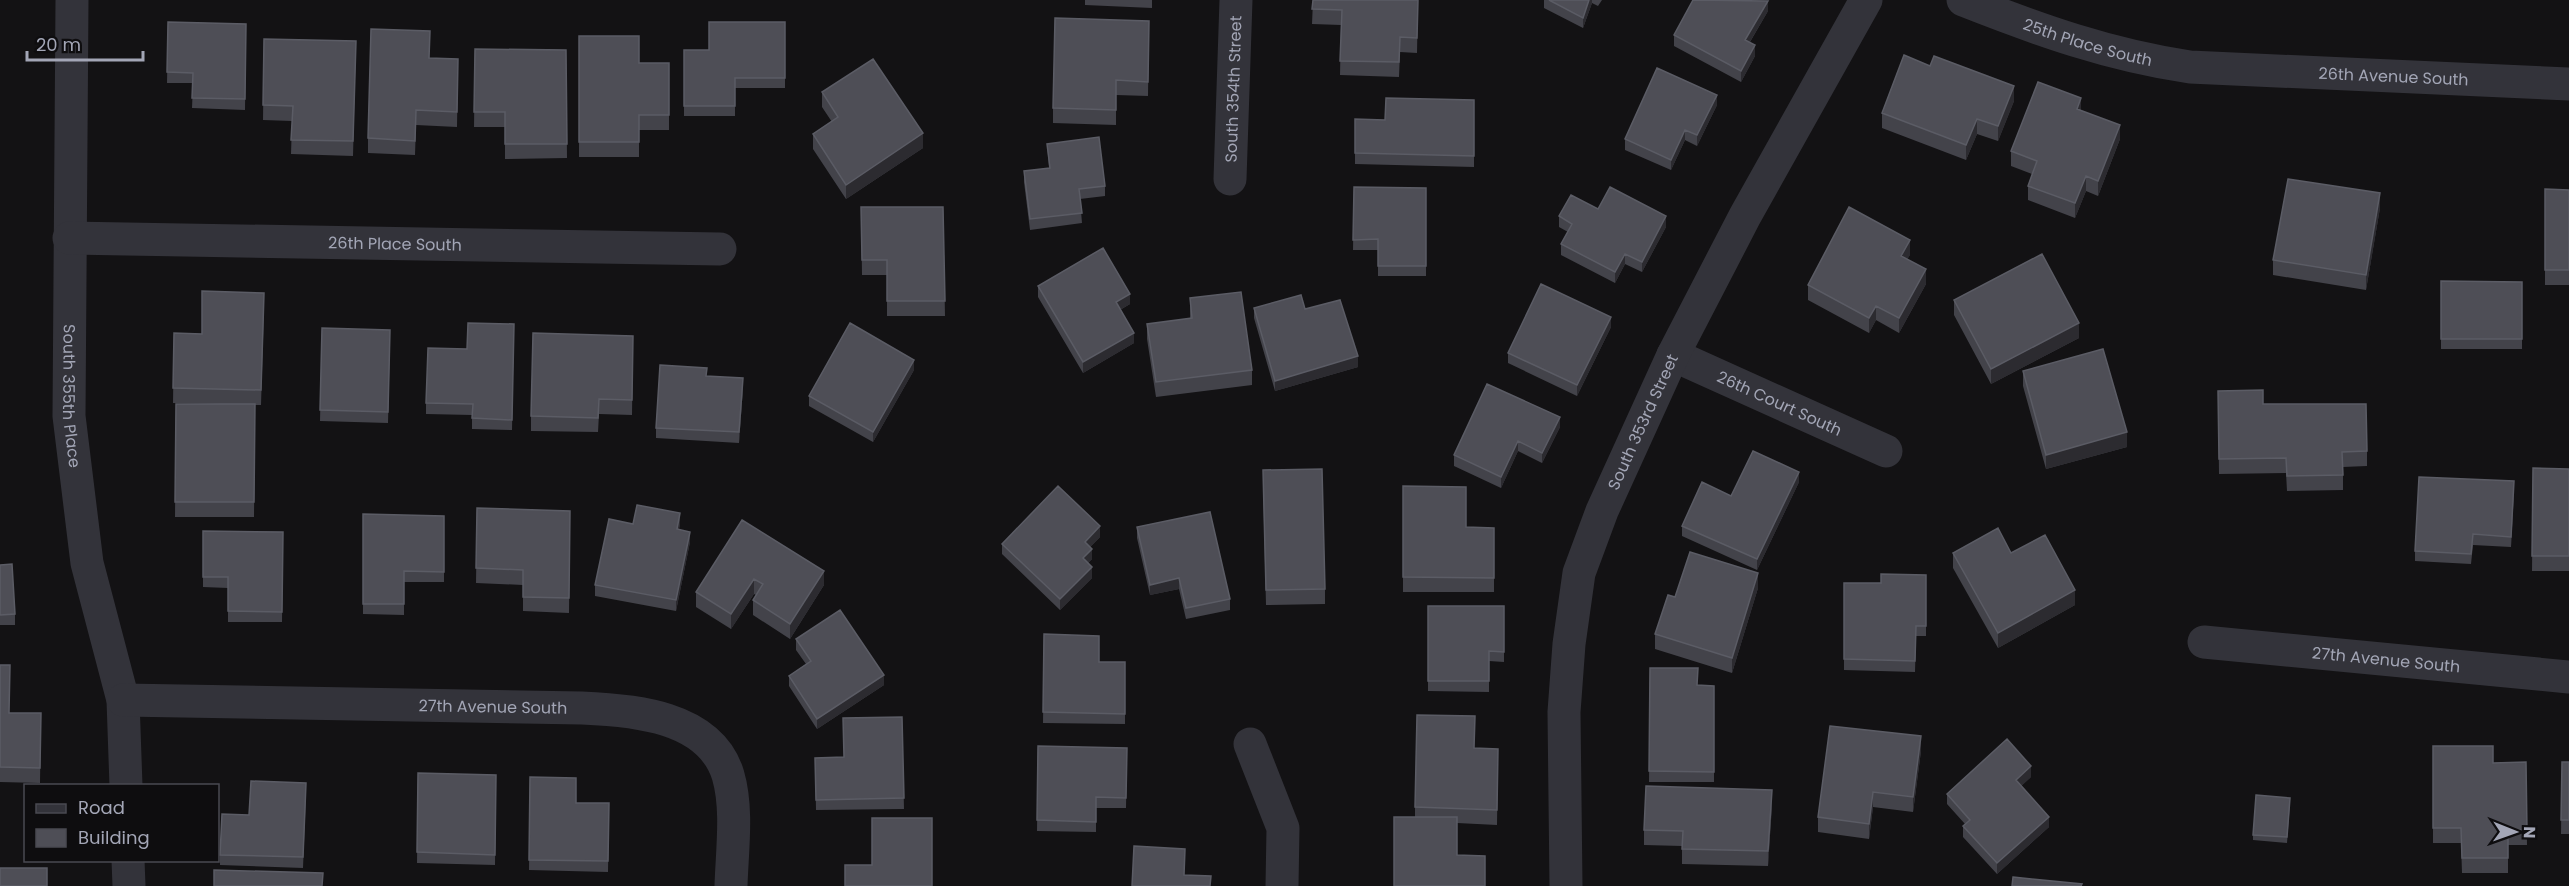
<svg xmlns="http://www.w3.org/2000/svg" width="2569" height="886" font-family="Poppins,sans-serif">
<style>
.lines{fill:none;stroke-linecap:round;stroke-linejoin:round}
.street{stroke:#33333a;stroke-width:33}
.wall{fill:#43434a}
.shaded-wall{fill:#2c2b30}
.building{fill:#4e4e56;stroke:#5b5c65;stroke-width:1.5}
.labels{text-anchor:middle;dominant-baseline:central;stroke-width:4.5;stroke-linejoin:round;paint-order:stroke}
.street-label{font-size:16px;fill:#a3a6b6;stroke:#0e0d0f}
</style>
<rect width="100%" height="100%" fill="#131214"/>
<g class="lines">
<g class="street">
<path id="s1" d="M72 0 69 416 87 563 123 700 126 786"/>
<path id="s2" d="M1963 0C2039 30 2109 55 2190 67L2569 84"/>
<path id="s3" d="M1230 179 1236 0"/>
<path id="s4" d="M69 238 720 249"/>
<path id="s5" d="M1673 355 1886 451"/>
<path id="s6" d="M2204 642 2569 677"/>
<path id="s7" d="M123 700 582 708C633 710 710 716 728 775 738 809 732 851 731 886"/>
<path d="M1250 744 1283 828 1282 886"/>
<path d="M128 860 129 886"/>
<path id="s8" d="M1566 886 1564 712 1569 644 1579 573 1602 511 1673 355 1745 216 1866 0"/>
</g>
</g>
<path class="wall" d="M1085 0H1152V8L1085 5Z
M1313 0H1418L1417 53 1400 52 1399 77 1340 75 1341 25 1312 24Z
M1544 0H1602L1598 6 1592 3 1583 28 1544 8Z
M1768 11 1750 42 1755 56 1741 82 1674 46V35Z
M1149 21 1148 96 1116 95V125L1053 123V108Z
M168 22 246 24 245 110 192 108 193 83H167Z
M785 22V88H735V116H684V50H709Z
M579 36 639 63H669V130H639V157H579Z
M264 39 356 41 353 156 291 154 292 121 263 120Z
M475 49 566 50 567 158 505 159V127H474Z
M429 58 458 59 457 127 416 125 415 155 368 153V138Z
M1930 66 2014 101 1998 141 1977 134 1966 160 1882 128V113Z
M822 92 923 148 846 199 813 149V134L832 122 822 107Z
M1474 100V167L1355 164V119L1385 120Z
M1717 105 1697 146 1685 140 1671 170 1625 150V139Z
M2081 110 2120 139 2098 196 2086 191 2075 218 2028 200V186L2032 174 2011 166V151Z
M1047 144 1105 186V196L1080 199 1082 223 1030 230 1024 182V171L1049 168Z
M1354 187 1426 188V276H1378V250H1353Z
M2545 189 2569 190V285H2545Z
M861 207H943L945 316H887V275H862Z
M2380 208 2366 290 2273 275V260Z
M1598 209 1666 227 1642 272 1625 264 1615 283 1561 255V244L1568 232 1559 227V216Z
M1910 255 1907 259 1926 284 1899 333 1876 320 1869 333 1808 300V285Z
M2441 281 2522 282V349H2441Z
M1038 286 1130 304 1120 310 1134 343 1083 373 1038 297Z
M1190 298 1252 370V385L1156 397 1147 339V324L1190 319Z
M1954 300 2079 338 1991 384 1954 315Z
M264 308 261 405H255L254 517H175L176 404H221L173 403 174 333 202 334Z
M1254 308 1358 367 1275 391 1254 318Z
M514 324 512 430 472 429V415L426 414V403L467 349Z
M1611 327 1577 396 1508 363V353Z
M322 328 390 341 388 423 320 421Z
M633 336 632 415 599 414 598 432 531 431V416Z
M914 370 873 442 809 406V396Z
M2023 371 2127 447 2046 469 2023 386Z
M743 388 739 443 656 438V428Z
M2218 391 2263 404 2367 451V466L2343 467V490L2287 491 2286 473 2219 474Z
M1560 427 1542 463 1518 451 1501 488 1454 466V455Z
M2533 468 2569 469V571H2532Z
M1799 482 1757 570 1682 536V526Z
M1263 485 1325 589V604L1266 605Z
M1403 486 1466 527 1494 528V592H1403Z
M2514 491 2511 547 2473 545 2471 564 2415 561V551Z
M477 508 570 511 569 613 523 611V585L476 583Z
M363 514 444 516V582H404V615L363 614Z
M742 520 824 585 790 639 753 615V600L756 595 754 594 731 629 696 607V592Z
M633 524H680L679 529 690 542 676 611 595 596V585Z
M1137 527 1230 599V610L1186 619 1179 589 1150 595 1137 538Z
M203 531 283 532 282 622H228V588L203 587Z
M1100 537 1090 547 1092 559 1088 563 1092 578 1060 610 1002 554V544Z
M1953 553H2011L2075 605 1998 648 1953 568Z
M0 565 15 614V625H0Z
M1926 575V636H1916L1915 672 1844 670V583H1881Z
M1758 588 1732 673 1655 649V634Z
M1428 606H1504V662L1489 661V692L1428 691Z
M1044 634 1099 662H1125V724L1043 723Z
M796 639 884 685 817 729 789 686V676L806 664 796 650Z
M0 665 9 713H41L40 783 0 782Z
M1650 668 1698 685 1714 686V782H1649Z
M902 717 904 809 816 810 815 758 844 757Z
M1038 746 1127 748 1126 808H1096V832L1037 831Z
M2433 746 2493 763 2526 762 2527 845H2508V873H2462L2461 843H2433Z
M1475 748 1498 749 1497 825 1457 823V855L1415 817V807Z
M1921 751 1913 812 1873 807 1869 839 1818 832V817Z
M2562 762H2569V834H2561Z
M418 773 496 775 495 865 417 863Z
M530 777 576 803H609L608 872 529 870Z
M2031 777 2021 786 2049 827 1997 874 1963 837V826L1965 824 1947 804V794Z
M306 794 303 868 220 865V855L249 815Z
M2290 803 2287 843 2253 840V835Z
M1772 805 1768 866 1682 864V846L1644 845V830Z"/>
<path class="shaded-wall" d="M1589 0H1592V3L1583 28V18Z
M1768 1V11L1745 50V40Z
M1755 45V56L1741 82V71Z
M2014 86V101L1998 141V126Z
M1717 95V105L1697 146V135Z
M2081 98V113L2077 109Z
M1977 119V134L1966 160V145Z
M2120 125V139L2098 196V181Z
M1685 130V140L1671 170V160Z
M923 133V148L846 199V185Z
M2086 176V191L2075 218V203Z
M2380 193V208L2366 290V275Z
M1666 216V227L1642 272V262Z
M1910 240V255L1901 270V256Z
M1625 254V264L1615 283V272Z
M1926 269V284L1899 333V318Z
M1130 294V304L1116 312V302Z
M1876 306V320L1869 333V318Z
M1611 317V327L1577 396V385Z
M2079 323V338L1991 384V369Z
M1134 333V343L1083 373V362Z
M1358 356V367L1275 391V381Z
M914 360V370L873 442V432Z
M743 378V388L739 443V432Z
M1560 417V427L1542 463V453Z
M2127 432V447L2046 469V455Z
M1518 441V451L1501 488V477Z
M1799 472V482L1757 570V559Z
M2514 481V491L2511 547V537Z
M680 513V524L677 539V529Z
M1100 526V537L1085 552V542Z
M690 532V542L676 611V600Z
M1092 549V559L1083 569V558Z
M1092 567V578L1060 610V599Z
M824 571V585L790 639V624Z
M1758 573V588L1732 673V658Z
M1179 578V589L1150 595V585Z
M754 579V594L731 629V614Z
M2075 590V605L1998 648V633Z
M884 675V685L817 729V719Z
M1921 736V751L1913 812V797Z
M2031 766V777L2016 791V780Z
M1772 790V805L1768 866V851Z
M1873 792V807L1869 839V824Z
M2049 817V827L1997 874V863Z"/>
<path class="building" d="M1313 0H1418L1417 38 1400 37 1399 62 1340 61 1342 10 1312 9Z
M1549 0H1589L1583 18Z
M1693 0 1768 1 1745 40 1755 45 1741 71 1674 35Z
M1055 18 1149 21 1148 82 1116 80V110L1053 108Z
M168 22 246 24 245 99 192 98 193 73 167 72Z
M709 22H785V78H735V106H684V50H709Z
M371 29 430 31 429 58 458 59 457 112 416 110 415 141 368 138Z
M579 36H639V63H669V115H639V142H579Z
M264 39 356 41 353 141 291 140 293 106 263 105Z
M475 49 566 50 567 144H505V112H474Z
M1904 55 1930 66 1934 56 2014 86 1998 126 1977 119 1966 145 1882 113Z
M873 59 923 133 846 185 813 134 838 117 822 92Z
M1657 68 1717 95 1697 135 1685 130 1671 160 1625 139Z
M2038 82 2081 98 2077 109 2120 125 2098 181 2086 176 2075 203 2028 186 2037 161 2011 151Z
M1386 98 1474 100V156L1355 153V119L1385 120Z
M1099 137 1105 186 1079 189 1082 213 1030 219 1024 171 1050 168 1047 144Z
M2288 179 2380 193 2366 275 2273 260Z
M1354 187 1426 188V266H1378V239L1353 240Z
M1610 187 1666 216 1642 262 1625 254 1615 272 1561 244 1572 224 1559 216 1571 195 1598 209Z
M2545 189 2569 190V270H2545Z
M861 207H943L945 301H887V260H862Z
M1849 207 1910 240 1901 256 1926 269 1899 318 1876 306 1869 318 1808 285Z
M1103 248 1130 294 1116 302 1134 333 1083 362 1038 286Z
M2042 254 2079 323 1991 369 1954 300Z
M2441 281 2522 282V339H2441Z
M1541 284 1611 317 1577 385 1508 353Z
M202 291 264 293 261 390 173 388 174 333 202 334Z
M1241 292 1252 370 1156 382 1147 324 1192 318 1190 298Z
M1301 295 1305 309 1340 300 1358 356 1275 381 1254 308Z
M468 323 514 324 512 420 472 418 473 404 426 403 428 348 467 349Z
M850 323 914 360 873 432 809 396Z
M322 328 390 330 388 412 320 410Z
M533 333 633 336 632 400 599 399 598 418 531 416Z
M2103 349 2127 432 2046 455 2023 371Z
M660 365 707 368 706 376 743 378 739 432 656 428Z
M1487 384 1560 417 1542 453 1518 441 1501 477 1454 455Z
M2263 390V404H2366L2367 451 2342 452 2343 475 2287 476 2286 458 2219 459 2218 391Z
M176 404H255L254 502H175Z
M1753 451 1799 472 1757 559 1682 526 1702 482 1731 496Z
M2533 468 2569 469V556H2532Z
M1322 469 1325 589 1266 590 1263 470Z
M2419 477 2514 481 2511 537 2473 534 2471 554 2415 551Z
M1058 486 1100 526 1085 542 1092 549 1083 558 1092 567 1060 599 1002 544Z
M1403 486 1466 487V527L1494 528V578L1403 577Z
M637 505 680 513 677 529 690 532 676 600 595 585 609 519 633 524Z
M477 508 570 511 569 598 523 597V570L476 568Z
M1210 512 1230 599 1186 608 1179 578 1150 585 1137 527Z
M363 514 444 516V572L404 571V604H363Z
M742 520 824 571 790 624 753 600 763 584 754 579 731 614 696 592Z
M1998 528 2011 553 2045 535 2075 590 1998 633 1953 553Z
M203 531 283 532 282 612 228 611V577H203Z
M1690 552 1758 573 1732 658 1655 634 1668 595 1675 597Z
M12 564 15 614 0 615V565Z
M1881 574 1926 575V626H1916L1915 661 1844 659V583H1881Z
M1428 606H1504V652L1489 651V681H1428Z
M840 610 884 675 817 719 789 676 811 661 796 639Z
M1044 634 1099 636V662H1125V714L1043 712Z
M0 665H10L9 713H41L40 768 0 767Z
M1650 668H1698L1697 685 1714 686V772L1649 771Z
M1417 715 1475 716 1474 748 1498 749 1497 810 1415 807Z
M902 717 904 798 816 800 815 758 844 757 843 718Z
M1830 726 1921 736 1913 797 1873 792 1869 824 1818 817Z
M2007 739 2031 766 2016 780 2049 817 1997 863 1963 826 1970 820 1947 794Z
M1038 746 1127 748 1126 798 1096 797V822L1037 820Z
M2433 746H2493V763L2526 762 2527 830H2508V858H2462L2461 828H2433Z
M2562 762H2569V820H2561Z
M418 773 496 775 495 855 417 852Z
M530 777 576 778V803H609L608 861 529 860Z
M251 781 306 783 303 857 220 855 222 814 249 815Z
M1646 786 1772 790 1768 851 1682 849 1683 831 1644 830Z
M2256 795 2290 798 2287 837 2253 835Z
M1394 817H1457V855L1485 856V886H1394Z
M872 818H932V886H845V865H872Z
M1134 846 1185 849 1184 875 1211 876 1210 886H1132Z
M0 868H47V886H0Z
M214 870 323 873 322 886H214Z
M2013 877 2082 884 2081 886H2012Z"/>
<g class="labels">
<g class="street-label">
<text stroke="none"><textPath href="#s2" startOffset="132">25th Place South</textPath></text>
<text stroke="none"><textPath href="#s2" startOffset="441">26th Avenue South</textPath></text>
<text stroke="none"><textPath href="#s3" startOffset="90">South 354th Street</textPath></text>
<text stroke="none"><textPath href="#s4" startOffset="326">26th Place South</textPath></text>
<text stroke="none"><textPath href="#s1" startOffset="396">South 355th Place</textPath></text>
<text stroke="none"><textPath href="#s5" startOffset="117">26th Court South</textPath></text>
<text stroke="none"><textPath href="#s8" startOffset="478">South 353rd Street</textPath></text>
<text stroke="none"><textPath href="#s6" startOffset="183">27th Avenue South</textPath></text>
<text stroke="none"><textPath href="#s7" startOffset="370">27th Avenue South</textPath></text>
</g>
</g>
<rect x="24" y="784" width="195" height="78" fill="#0e0d0f" stroke="#4a4a52" stroke-width="1.5"/>
<rect x="36" y="804" width="30" height="9" fill="#33333a" stroke="#4a4a52" stroke-width="1.5"/>
<text x="78" y="814" font-size="18" fill="#a3a6b6">Road</text>
<rect x="36" y="829" width="30" height="18" fill="#4e4e56" stroke="#4a4a52" stroke-width="1.5"/>
<text x="78" y="844" font-size="18" fill="#a3a6b6">Building</text>
<g transform="translate(2515 832) rotate(91)" stroke="#0e0d0f" stroke-width="4.5" paint-order="stroke">
<path d="M0-4.5L10 22L0 15L-10 22Z" fill="#a3a6b6"/>
<text y="-9" font-size="16" font-weight="bold" text-anchor="middle" fill="#a3a6b6">N</text>
</g>
<path d="M27 51v9h116v-9" fill="none" stroke="#a3a6b6" stroke-width="3"/>
<text x="36" y="51" font-size="18" fill="#a3a6b6" stroke="#0e0d0f" stroke-width="4.5" paint-order="stroke">20 m</text>
</svg>
